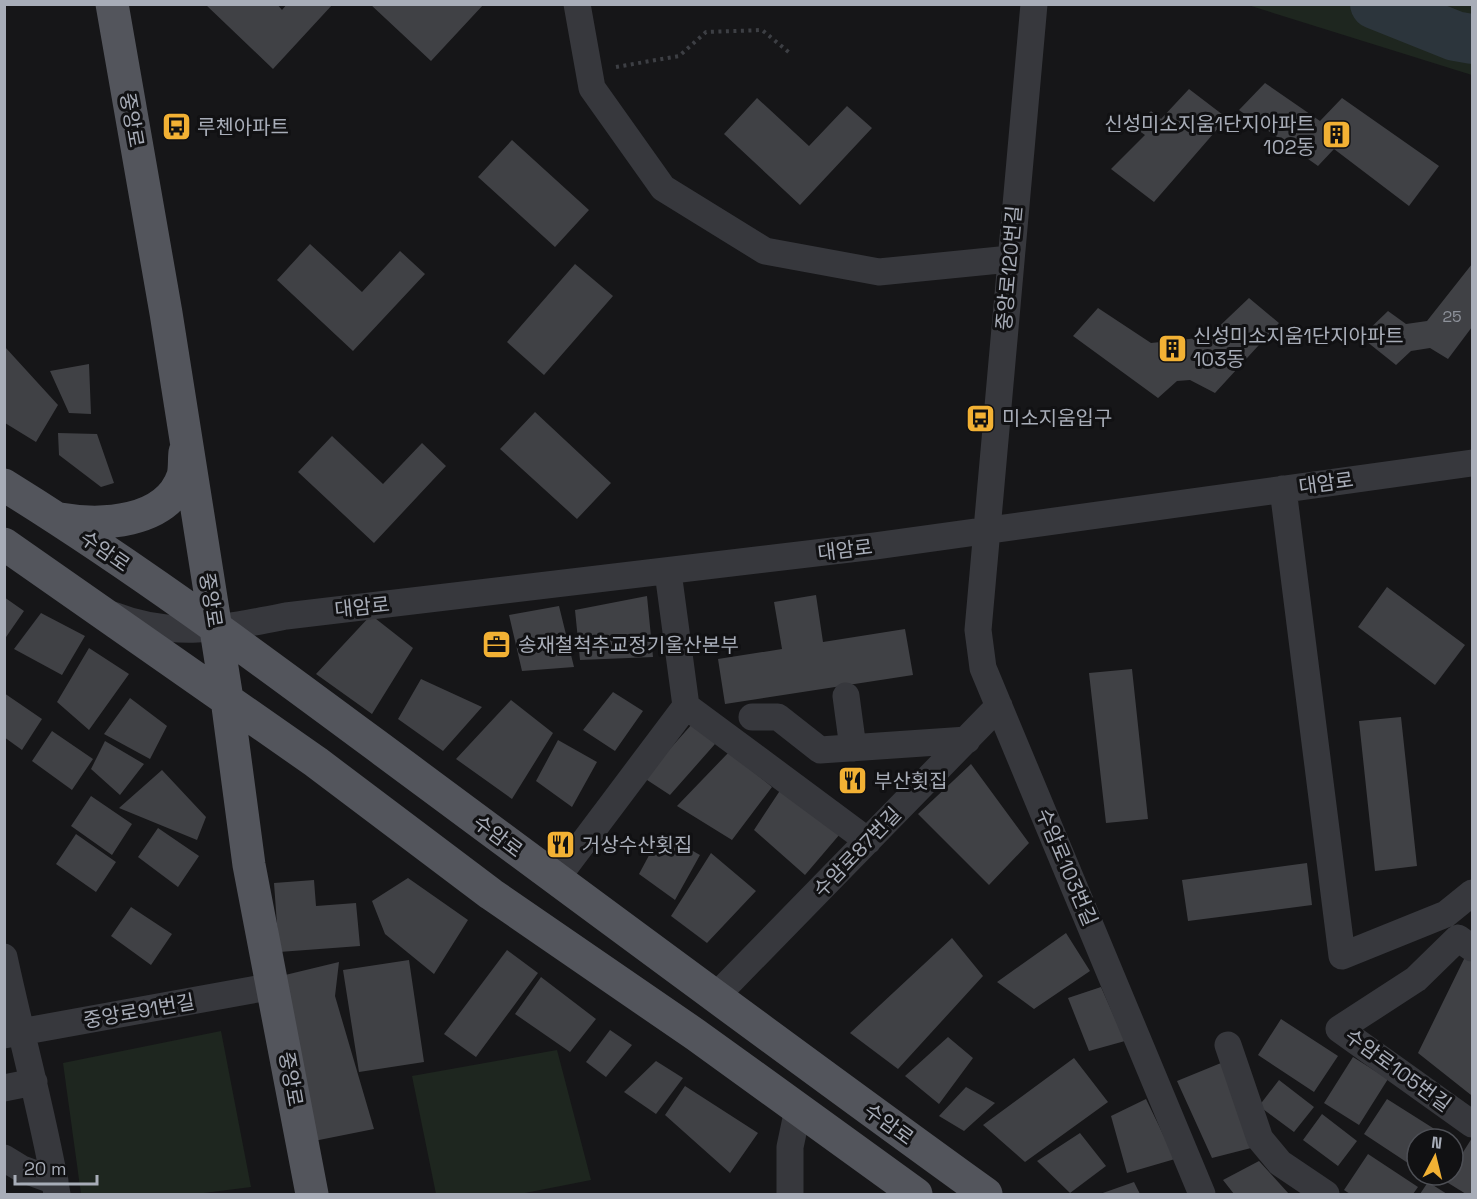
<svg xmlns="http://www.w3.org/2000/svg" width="1477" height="1199" font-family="'Space Grotesk','Noto Sans KR',sans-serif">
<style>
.green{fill:#1e261f}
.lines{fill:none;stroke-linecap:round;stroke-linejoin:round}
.river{stroke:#2c353c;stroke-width:50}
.building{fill:#404145}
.path{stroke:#3d3f44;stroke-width:4;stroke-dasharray:3 4.5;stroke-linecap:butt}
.minor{stroke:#37383d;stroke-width:27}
.major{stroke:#53555c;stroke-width:33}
.labels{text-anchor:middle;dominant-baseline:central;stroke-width:6;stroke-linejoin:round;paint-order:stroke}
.number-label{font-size:16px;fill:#8e929b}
.street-label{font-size:20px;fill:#a8adb8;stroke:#111113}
.poi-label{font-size:20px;fill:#a8adb8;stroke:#111113;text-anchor:start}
</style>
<rect width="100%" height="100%" fill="#161618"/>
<path class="green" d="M1248 5H1472V75Z
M221 1031 251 1187 196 1194H81L63 1063Z
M557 1050 591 1180 520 1194H436L412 1076Z"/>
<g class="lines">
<path class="river" d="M1375 4 1455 36 1472 39"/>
</g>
<path class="building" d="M205 4H277L282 10 287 4H333L273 69Z
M370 4H484L431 61Z
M1265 83 1320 121 1342 98 1439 166 1409 206 1334 149 1318 166 1239 110Z
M1189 89 1227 118 1154 202 1111 169 1145 135 1135 128 1151 111 1161 119Z
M757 98 809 146 847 106 872 128 800 205 724 134Z
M512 140 589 210 555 247 478 177Z
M310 244 362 292 400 251 425 274 353 351 277 280Z
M575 264 613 296 544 375 507 342Z
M1472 264V327L1448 359 1430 348 1411 351 1396 365 1361 337 1388 311 1406 324 1427 321Z
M1249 298 1279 323 1215 393 1190 380 1177 381 1158 398 1073 336 1098 308 1151 343 1208 337Z
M5 347 58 405 36 442 5 423Z
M89 364 91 414 69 413 50 371Z
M535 412 611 483 577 519 500 449Z
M58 433 97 434 114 483 101 487 59 455Z
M332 436 383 484 422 443 446 466 374 543 298 472Z
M1387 587 1465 645 1435 685 1358 627Z
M816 595 823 642 905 629 913 675 725 704 718 659 782 649 774 602Z
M647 596 653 657 580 660 575 610Z
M4 597 24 611 4 640Z
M559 606 574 667 522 671 509 615Z
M41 613 85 636 62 675 14 649Z
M371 615 413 648 372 714 316 674Z
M89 648 129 674 89 730 57 702Z
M1132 669 1148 819 1106 823 1089 673Z
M421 679 482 707 443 751 398 719Z
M613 692 643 711 615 751 583 730Z
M4 693 42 719 22 750 4 737Z
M130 698 167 726 150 759 104 734Z
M511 700 553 733 512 799 456 759Z
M1401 717 1417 866 1375 871 1359 721Z
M693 723 715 744 670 795 644 778Z
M52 731 93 759 72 790 32 761Z
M558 740 597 762 572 807 536 781Z
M105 741 144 764 120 795 91 769Z
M729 752 772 787 732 840 677 806Z
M971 764 1029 843 989 885 918 814Z
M162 770 206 817 197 840 119 808Z
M783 786 840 834 805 875 754 830Z
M91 796 132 824 112 855 71 826Z
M158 828 199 856 178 887 138 857Z
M661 833 700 855 675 900 639 874Z
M76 834 116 862 96 892 56 864Z
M711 853 756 891 707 943 671 916Z
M1307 863 1312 905 1188 921 1182 880Z
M408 878 468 920 434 974 385 934 372 901Z
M314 880 316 906 356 903 360 946 279 952 274 883Z
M131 907 172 934 151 965 111 936Z
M1066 933 1090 971 1034 1009 997 982Z
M952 938 983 976 898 1069 850 1033Z
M507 950 538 973 476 1057 444 1034Z
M1466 955 1472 960 1471 1095 1418 1053Z
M409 960 424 1062 359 1072 343 970Z
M339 962 335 996 374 1129 314 1141 281 976Z
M541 977 596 1019 570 1052 515 1014Z
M1101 987 1125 1041 1089 1051 1068 998Z
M1281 1019 1338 1056 1314 1092 1258 1055Z
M610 1030 632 1045 606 1077 586 1062Z
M948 1037 973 1058 939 1104 905 1076Z
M1353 1057 1388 1079 1359 1125 1324 1103Z
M1074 1058 1108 1102 1025 1162 983 1125Z
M656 1061 683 1078 656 1114 624 1092Z
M1221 1063 1255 1147 1212 1158 1177 1081Z
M1279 1080 1314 1107 1294 1132 1259 1106Z
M685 1086 758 1133 730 1173 665 1115Z
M966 1087 995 1103 964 1131 939 1116Z
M1146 1099 1175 1159 1127 1173 1111 1116Z
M1387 1099 1444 1135 1442 1139H1417V1169L1364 1134Z
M1322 1114 1357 1141 1338 1166 1303 1140Z
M1080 1133 1106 1166 1070 1193 1037 1161Z
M1472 1138V1194H1466L1445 1181 1449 1175H1453V1168Z
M1368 1154 1418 1187 1413 1194H1350L1344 1190Z
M1259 1161 1289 1194H1234L1223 1180Z
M1134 1182 1140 1194H1100Z
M1428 1182 1447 1194H1420Z"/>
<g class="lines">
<path class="path" d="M616 67 679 56 706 32 762 30 791 54"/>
<path class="minor" d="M577 4 592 88 663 188 765 251 879 272 1010 259
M1034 4 978 630 983 668 1202 1194
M1283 489 1342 956 1446 914 1472 893
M113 615C173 639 225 628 286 616L875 546 1472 463
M846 696 853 748
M686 706 868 841
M752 717H778L820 750 967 740
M556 879 686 706 668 572
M1472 948 1458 938 1416 979 1339 1029 1472 1124
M4 957C21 1036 43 1114 57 1194
M715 997 999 706
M4 1035 274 986
M1228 1045 1260 1139 1280 1163 1326 1194
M4 1088 34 1082
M4 1158 22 1169 55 1181
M790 1194V1147L798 1109"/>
<path class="major" d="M112 4 166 313 227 699 249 865 312 1194
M4 485C151 576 289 681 427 783 613 921 799 1059 986 1194
M60 519C100 526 167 524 183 476 185 469 184 459 185 452
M4 544 316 762 491 894 696 1035 916 1194"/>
</g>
<defs>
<symbol id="bus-square" viewBox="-11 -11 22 22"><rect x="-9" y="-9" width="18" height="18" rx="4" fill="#f2b134" stroke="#111113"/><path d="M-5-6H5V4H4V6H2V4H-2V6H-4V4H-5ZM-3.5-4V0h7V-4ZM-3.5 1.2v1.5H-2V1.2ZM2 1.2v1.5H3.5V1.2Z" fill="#111"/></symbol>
<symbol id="building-square" viewBox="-11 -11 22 22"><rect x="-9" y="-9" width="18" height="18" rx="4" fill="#f2b134" stroke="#111113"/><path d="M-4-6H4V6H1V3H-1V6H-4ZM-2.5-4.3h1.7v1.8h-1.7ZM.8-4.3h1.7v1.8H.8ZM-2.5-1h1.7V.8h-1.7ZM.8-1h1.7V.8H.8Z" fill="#111"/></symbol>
<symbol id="office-square" viewBox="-11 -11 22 22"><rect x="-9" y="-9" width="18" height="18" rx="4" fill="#f2b134" stroke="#111113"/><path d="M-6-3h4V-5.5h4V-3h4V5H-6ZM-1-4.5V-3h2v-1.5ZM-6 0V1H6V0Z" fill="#111"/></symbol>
<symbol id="restaurant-square" viewBox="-11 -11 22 22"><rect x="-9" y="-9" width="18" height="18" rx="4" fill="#f2b134" stroke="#111113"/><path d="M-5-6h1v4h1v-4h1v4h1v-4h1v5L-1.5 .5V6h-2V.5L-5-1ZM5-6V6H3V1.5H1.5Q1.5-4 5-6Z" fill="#111"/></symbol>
</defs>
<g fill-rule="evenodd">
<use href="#bus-square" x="160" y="110" width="33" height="33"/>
<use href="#building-square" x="1320" y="118" width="33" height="33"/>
<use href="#building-square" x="1156" y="332" width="33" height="33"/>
<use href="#bus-square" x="964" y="402" width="33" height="33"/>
<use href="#office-square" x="480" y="628" width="33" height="33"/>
<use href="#restaurant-square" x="836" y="764" width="33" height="33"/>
<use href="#restaurant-square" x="544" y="828" width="33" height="33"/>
</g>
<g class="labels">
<g class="number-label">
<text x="1452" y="316">25</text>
</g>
<g class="street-label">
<text transform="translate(132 120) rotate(80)">중앙로</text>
<text transform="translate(1009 268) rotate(-85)">중앙로120번길</text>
<text transform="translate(1326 483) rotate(-8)">대암로</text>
<text transform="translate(845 550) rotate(-7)">대암로</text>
<text transform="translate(105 551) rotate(35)">수암로</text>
<text transform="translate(211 600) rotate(81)">중앙로</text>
<text transform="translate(362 607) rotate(-6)">대암로</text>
<text transform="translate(498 836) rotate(37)">수암로</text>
<text transform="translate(857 852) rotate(-46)">수암로87번길</text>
<text transform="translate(1067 867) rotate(67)">수암로103번길</text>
<text transform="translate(139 1011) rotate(-10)">중앙로91번길</text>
<text transform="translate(1398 1070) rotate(36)">수암로105번길</text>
<text transform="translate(291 1079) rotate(80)">중앙로</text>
<text transform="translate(889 1124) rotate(36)">수암로</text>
</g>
<g class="poi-label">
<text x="1315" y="124" text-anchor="end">신성미소지움1단지아파트<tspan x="1315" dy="23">102동</tspan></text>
<text x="197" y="127">루첸아파트</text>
<text x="1193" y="336">신성미소지움1단지아파트<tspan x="1193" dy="23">103동</tspan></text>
<text x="1002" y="418">미소지움입구</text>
<text x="518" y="645">송재철척추교정기울산본부</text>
<text x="874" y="781">부산횟집</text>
<text x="582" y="845">거상수산횟집</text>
</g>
</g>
<rect width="1477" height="1199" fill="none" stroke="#a8adb8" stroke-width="12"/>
<g transform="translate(1435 1157) rotate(7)"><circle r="28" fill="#111113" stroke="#4d4f55" stroke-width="1.5"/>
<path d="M0-4.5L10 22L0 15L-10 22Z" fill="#f2b134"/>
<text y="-9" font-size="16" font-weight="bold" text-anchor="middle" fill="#a8adb8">N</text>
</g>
<path d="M15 1175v9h82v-9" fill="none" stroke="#a8adb8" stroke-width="3"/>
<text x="24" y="1175" font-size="18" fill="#a8adb8" stroke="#111113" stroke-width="4.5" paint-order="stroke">20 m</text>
</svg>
